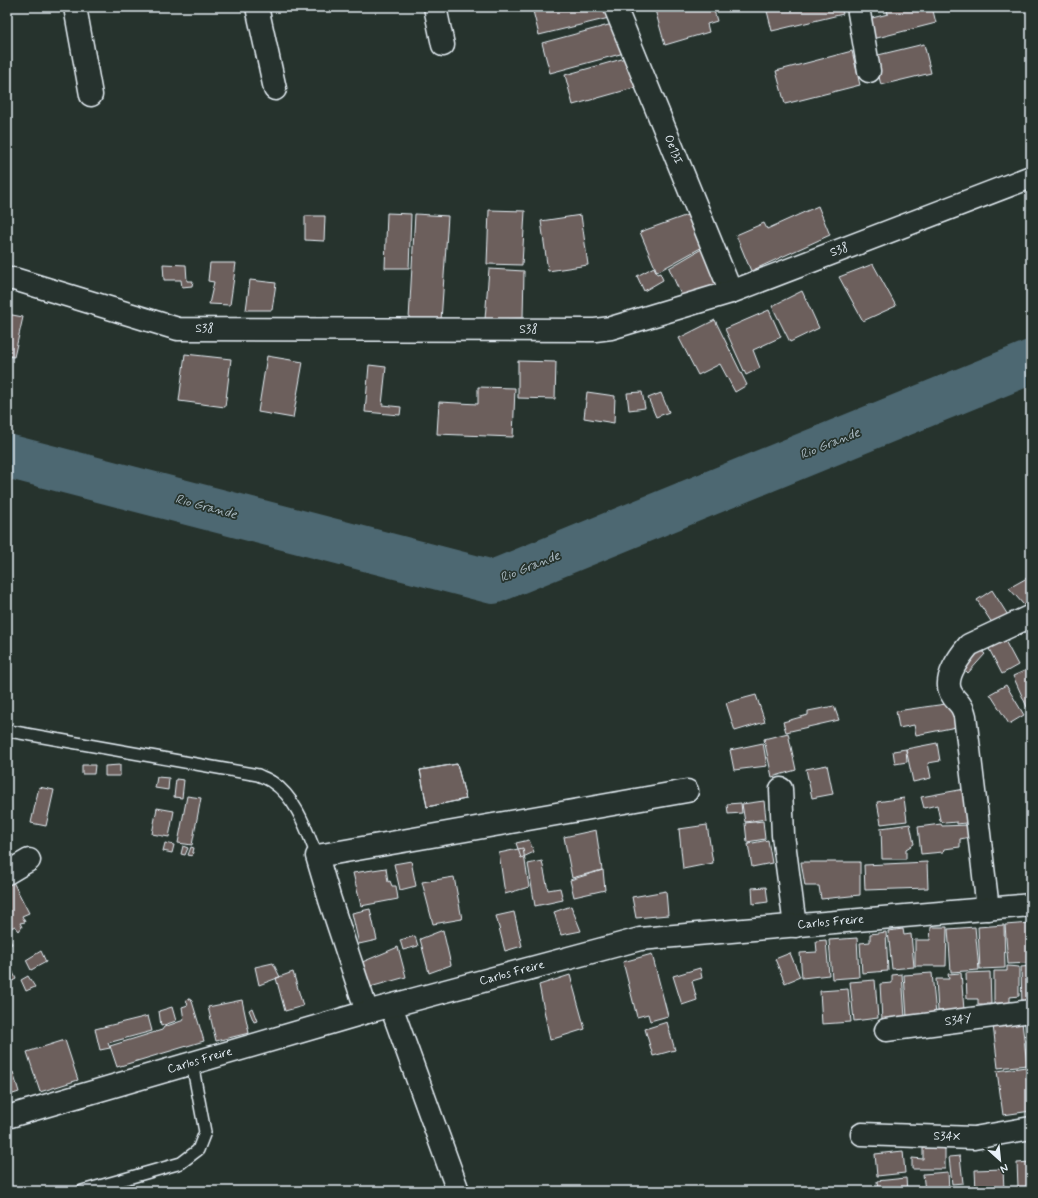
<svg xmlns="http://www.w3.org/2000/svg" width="1038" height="1198" font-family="Mynerve,sans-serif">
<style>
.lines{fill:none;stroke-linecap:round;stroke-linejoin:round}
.river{stroke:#4d6872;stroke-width:44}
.building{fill:#6c5f5b;stroke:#e8f1f8}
.lane-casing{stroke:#e8f1f8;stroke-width:14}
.street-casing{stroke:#e8f1f8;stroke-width:25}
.secondary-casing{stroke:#e8f1f8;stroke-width:25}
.lane{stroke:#26332d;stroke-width:11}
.street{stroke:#26332d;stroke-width:22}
.secondary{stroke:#26332d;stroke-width:22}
.labels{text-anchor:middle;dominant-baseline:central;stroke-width:3.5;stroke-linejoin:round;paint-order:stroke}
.street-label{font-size:12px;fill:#e8f1f8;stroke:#26332d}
.water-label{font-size:13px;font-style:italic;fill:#aabac2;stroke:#26332d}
</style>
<rect width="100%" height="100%" fill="#26332d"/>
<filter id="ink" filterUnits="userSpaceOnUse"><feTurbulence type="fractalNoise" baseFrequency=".025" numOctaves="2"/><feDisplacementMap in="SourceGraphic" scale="8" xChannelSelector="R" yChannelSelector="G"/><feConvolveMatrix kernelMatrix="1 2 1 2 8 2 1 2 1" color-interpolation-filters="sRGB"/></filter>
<g filter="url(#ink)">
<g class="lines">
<path class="river" d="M7 456 493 582 1031 362"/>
</g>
<path class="building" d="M532 7H606L609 18 539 35Z
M666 7H713L717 21 707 24 709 32 665 45 655 10Z
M766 7H841L843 14 772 31Z
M886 7H932L936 23 873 39 868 19 888 14Z
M977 7H1004L978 11Z
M616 23 624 53 550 73 542 43Z
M924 44 931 73 881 85 874 56Z
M852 51 860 85 785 104 776 71Z
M629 57 637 87 573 105 565 75Z
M818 206 830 235 751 271 736 235 764 223 767 229Z
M489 210 525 211 522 265 487 264Z
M387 213 411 214 409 268H385Z
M693 213 706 245 657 272 640 232Z
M415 214 448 216 441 321 409 319Z
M581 215 588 265 548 271 541 221Z
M305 216H325L324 241 305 240Z
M705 247 718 285 682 297 669 268Z
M210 263H236L230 305 209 304 214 282 208 281Z
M163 264 186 265 187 281H193L192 286 182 287 181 280H164Z
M873 264 896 306 863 321 839 277Z
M654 267 657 274 660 273 663 280 644 291 637 276Z
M489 269 524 271 523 318 485 319Z
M250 280 276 283 272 310H246Z
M802 291 819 328 790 342 772 306Z
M769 310 781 337 753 350 760 368 746 375 725 329Z
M7 314 23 317 14 357 7 356Z
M715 320 747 385 735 392 720 364 698 375 679 338Z
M185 354 231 359 225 407 179 401Z
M267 356 303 362 293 418 258 412Z
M518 361 556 362 555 399 518 398Z
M369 365 386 367 382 405 401 407 400 415 365 412Z
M478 387 515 388 513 437 437 434 439 402 478 404Z
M587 392 615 396 614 423 584 418Z
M642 392 645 408 629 410 627 393Z
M661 393 669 412 656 417 648 398Z
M1027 578 1031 583 1030 612 1009 588Z
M992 590 1011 620 996 629 977 600Z
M1003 637 1018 665 1002 674 987 645Z
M978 648 985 654 968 673 961 666Z
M1031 668V706L1027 707 1013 676Z
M1006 685 1024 715 1009 724 990 694Z
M756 695 765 722 735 731 726 703Z
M953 703 956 727 916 735 914 725 899 728 896 711Z
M834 706 839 720 786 732 783 722 808 715V711Z
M788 733 796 770 772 777 764 739Z
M763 743 767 766 734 770 730 750Z
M937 743 940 761 928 763 931 778 913 782 906 749Z
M906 749 907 762 895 764 893 751Z
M457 764 466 799 427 807 420 770Z
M457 764 466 799 427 807 420 770Z
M82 765H95L94 774H82Z
M120 765V776H105V766Z
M827 765 833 794 812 798 806 769Z
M157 777 169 778 168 790 155 788Z
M176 779 184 780 182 798 174 797Z
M39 787 54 790 46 826 31 823Z
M970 788 974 822 957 824V822L945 823 940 820 937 805 924 808 921 797Z
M187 796 201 798 192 845 178 843Z
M904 798 907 821 881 824 877 802Z
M764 801 766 819 745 822 742 804Z
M741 803 742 813 728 814 727 804Z
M157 808 174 811 169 837 152 834Z
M763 821 765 839 747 842 745 823Z
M910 824 914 844 906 849V859H882L881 828Z
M941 824 942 826 969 825 970 837 960 839V847L944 849 943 852 921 854 918 827Z
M707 825 713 863 683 869 679 829Z
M596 830 602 870 572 878 564 837Z
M529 840 534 852 521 858 516 843Z
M768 840 772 863 752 867 748 844Z
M165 843 174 845 172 853 163 851Z
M183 846 188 848 185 855 181 854Z
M191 847 194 848 192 856 188 855Z
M523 848 529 887 505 894 499 853Z
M411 861 416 886 400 890 394 864Z
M542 861 548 890 560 888 563 900 535 906 528 864Z
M801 862H860V895L821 899 819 886H805Z
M927 862 928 888 865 890 864 865Z
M386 868 388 882 390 881 392 886H396L398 899 361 906 353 873Z
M603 870 605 890 574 897 570 880Z
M454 877 462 919 433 924 422 882Z
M12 880 29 913 22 916 25 922 20 923 22 927 19 931 15 926 7 930V884Z
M766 887 768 902 753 904 752 888Z
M666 891 668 915 636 918 632 897Z
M571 906 581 931 561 935 554 912Z
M370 909 377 940 359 944 352 913Z
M514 912 522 946 505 951 496 916Z
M1031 923V963L1008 964 1005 925Z
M1004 925 1005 968 980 969 978 927Z
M931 927H947L946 966H915V940H930Z
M975 927 979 970 951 972 948 929Z
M903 929 904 935 911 934 914 967 892 969 888 931Z
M443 930 451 965 429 973 420 939Z
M886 932 888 971 862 973 860 943 870 942V934Z
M7 935 12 944 7 946Z
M415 936 418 946 403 950 400 940Z
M857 938 859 977 832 979 829 940Z
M826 940 829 975 802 978 800 953 817 952 816 941Z
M398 947 406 977 370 987 360 963Z
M41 951 46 962 31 970 26 960Z
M790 953 800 977 785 983 775 959Z
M652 954 668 1016 650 1021 648 1014 637 1017 623 962Z
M7 959 16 979 7 984Z
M273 963 280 977 259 985 255 967Z
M1007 966 1019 967V996L1010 997V1003H994V971H1007Z
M1031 966V1005L1022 1006 1021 967Z
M700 968 702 978 692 981 697 1000 682 1005 673 976Z
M293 972 303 1006 285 1011 276 978Z
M990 972 991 1004H978V999H967L966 973Z
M932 973 936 1015 907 1017 904 975Z
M961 973 964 1010 938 1011 936 979H949L948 974Z
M902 974 905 1018 882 1020 880 984 892 983V975Z
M570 975 585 1029 550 1040 539 985Z
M28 976 35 987 26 991 21 980Z
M875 980 878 1018 854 1021 850 982Z
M848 989 851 1022 822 1024 820 991Z
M191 998 204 1041 117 1067 110 1046 162 1030 164 1027 184 1020 182 1007 188 1005 186 1000Z
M242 1000 249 1033 216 1041 208 1007Z
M172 1007 176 1021 161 1026 159 1011Z
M252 1008 257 1021 254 1022 249 1010Z
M148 1016 152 1031 108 1043 110 1048 100 1050 95 1029Z
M1031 1021V1064H1028L1025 1022Z
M667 1022 675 1050 653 1056 645 1029Z
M1022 1022 1027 1065 998 1068 993 1025Z
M65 1040 78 1080 40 1092 27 1052Z
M1026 1067 1031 1111 1003 1115 997 1071Z
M13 1072 19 1092 7 1096V1074Z
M945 1147V1169H912V1158L923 1159V1148Z
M903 1151 905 1173 877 1176 875 1154Z
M960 1156 963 1183 952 1184 949 1157Z
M1031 1162V1187H1018L1017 1163Z
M1003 1169 1004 1190 976 1191 975 1170Z
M948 1172 949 1191H925L923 1174Z
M906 1178 907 1191H878L877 1181Z"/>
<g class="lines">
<defs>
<path id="lane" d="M9 731 258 775C262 777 268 779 272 782 296 797 307 831 317 856
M82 1191 181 1163 198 1150 205 1132 192 1063"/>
<g id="street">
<path d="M75 7 91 95"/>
<path d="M257 7 275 89"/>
<path d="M435 7 443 45"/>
<path id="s1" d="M615 7 731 292"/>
<path d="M858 7 869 71"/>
<path id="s2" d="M7 279H14L178 329 595 330 611 328 731 292 1031 177"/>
<path d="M781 789 783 835 795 926"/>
<path d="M7 873 29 860"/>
<path d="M988 909 965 716C962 702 956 703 951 693 943 678 960 656 969 645L1031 616"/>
<path d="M391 1006 458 1191"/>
<path d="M367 1012 330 900 317 856 687 791"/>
<path id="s3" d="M886 1030 1031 1011"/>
<path id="s4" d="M862 1134 974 1138 1031 1128"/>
</g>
<g id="secondary">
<path id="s5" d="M7 1117 367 1012 640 939 1031 905"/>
</g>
</defs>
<use href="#lane" class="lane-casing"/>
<use href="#street" class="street-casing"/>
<use href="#secondary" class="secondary-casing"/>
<use href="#lane" class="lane"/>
<use href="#street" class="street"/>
<use href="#secondary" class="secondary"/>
</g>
</g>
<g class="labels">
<g class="street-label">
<text stroke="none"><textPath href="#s1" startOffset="154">Oe13I</textPath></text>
<text stroke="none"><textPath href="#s2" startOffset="853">S38</textPath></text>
<text stroke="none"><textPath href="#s2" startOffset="205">S38</textPath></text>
<text stroke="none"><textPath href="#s2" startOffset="529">S38</textPath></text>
<text stroke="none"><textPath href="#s5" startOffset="849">Carlos Freire</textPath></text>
<text stroke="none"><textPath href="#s5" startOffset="525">Carlos Freire</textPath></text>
<text stroke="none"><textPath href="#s3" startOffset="73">S34Y</textPath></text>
<text stroke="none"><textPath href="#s5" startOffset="201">Carlos Freire</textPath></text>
<text stroke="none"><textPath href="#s4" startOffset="85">S34X</textPath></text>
</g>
<g class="water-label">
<text transform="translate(830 444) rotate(-22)">Rio Grande</text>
<text transform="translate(206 507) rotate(15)">Rio Grande</text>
<text transform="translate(530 567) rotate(-22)">Rio Grande</text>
</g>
</g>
<rect width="1038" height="1198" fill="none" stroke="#26332d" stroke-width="24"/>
<rect x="12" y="12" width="1014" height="1174" fill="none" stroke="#e8f1f8" stroke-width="1.5" filter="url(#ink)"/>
<g transform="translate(1000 1160) rotate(153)" stroke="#26332d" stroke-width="3" paint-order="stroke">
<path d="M0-3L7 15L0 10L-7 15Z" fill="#e8f1f8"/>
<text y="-6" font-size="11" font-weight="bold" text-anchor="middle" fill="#e8f1f8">N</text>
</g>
</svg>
